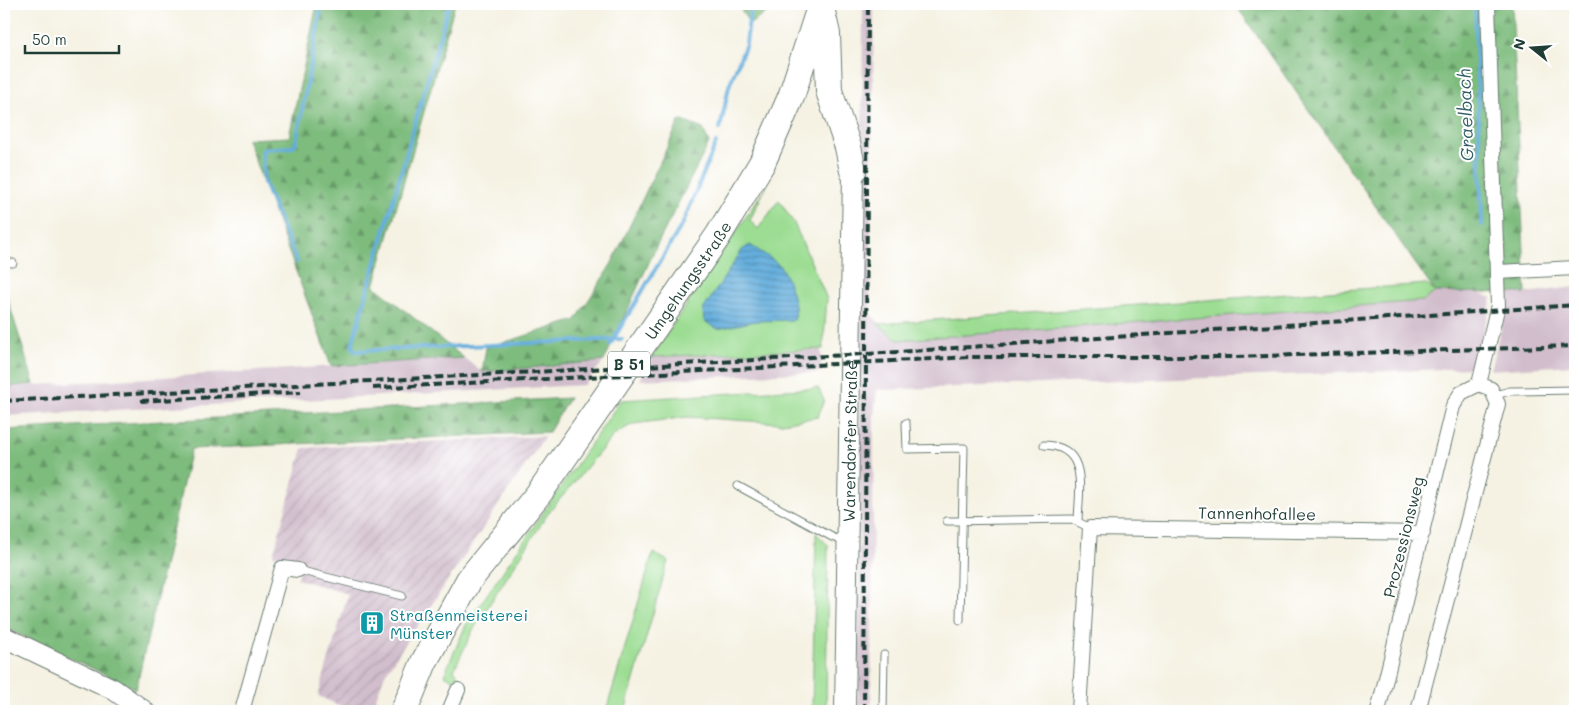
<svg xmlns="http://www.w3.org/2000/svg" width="1579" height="715" font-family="Mali,sans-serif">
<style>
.industrial{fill:url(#industrial-furrows)}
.railway{fill:#d1bdcc}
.grass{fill:#9cdd93;stroke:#5e8d64}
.forest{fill:url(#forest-firs);stroke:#4e7c58}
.water{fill:url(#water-rules);stroke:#427688}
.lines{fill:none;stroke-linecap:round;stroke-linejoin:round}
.stream{stroke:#65aedd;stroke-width:4}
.lane-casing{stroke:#6a7c71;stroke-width:9}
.street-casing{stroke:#6a7c71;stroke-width:16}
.secondary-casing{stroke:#6a7c71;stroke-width:22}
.highway-casing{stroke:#6a7c71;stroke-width:28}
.lane{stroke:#fff;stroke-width:7}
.street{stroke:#fff;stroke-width:14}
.secondary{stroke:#fff;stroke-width:20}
.highway{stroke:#fff;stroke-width:26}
.rail{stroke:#1f3d34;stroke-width:4;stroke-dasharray:8 4;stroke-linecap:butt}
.labels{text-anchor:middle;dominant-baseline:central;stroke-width:4;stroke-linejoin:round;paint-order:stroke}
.shield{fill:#fff;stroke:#627771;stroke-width:1}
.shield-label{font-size:15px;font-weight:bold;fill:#1f3d34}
.street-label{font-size:16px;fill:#1f3d34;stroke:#fff}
.culture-label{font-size:16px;fill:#0d838f;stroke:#fff;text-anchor:start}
.water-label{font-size:18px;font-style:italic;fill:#345f67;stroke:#fff}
</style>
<defs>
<pattern id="industrial-furrows" width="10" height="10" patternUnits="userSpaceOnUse" patternTransform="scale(1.25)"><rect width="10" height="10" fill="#d1bdcc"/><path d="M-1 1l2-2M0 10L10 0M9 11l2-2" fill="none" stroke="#b3a3b0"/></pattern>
<pattern id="forest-firs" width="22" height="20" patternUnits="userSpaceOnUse" patternTransform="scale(1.25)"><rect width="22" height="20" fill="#7dbc7d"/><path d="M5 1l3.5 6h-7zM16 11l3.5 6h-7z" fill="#669a67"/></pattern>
<pattern id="water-rules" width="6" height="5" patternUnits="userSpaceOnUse" patternTransform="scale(1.25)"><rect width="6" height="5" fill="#65aedd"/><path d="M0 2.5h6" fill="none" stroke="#538fb4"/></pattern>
</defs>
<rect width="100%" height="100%" fill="#fff"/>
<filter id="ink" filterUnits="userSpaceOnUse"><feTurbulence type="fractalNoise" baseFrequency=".02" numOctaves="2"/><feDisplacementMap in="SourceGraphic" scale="10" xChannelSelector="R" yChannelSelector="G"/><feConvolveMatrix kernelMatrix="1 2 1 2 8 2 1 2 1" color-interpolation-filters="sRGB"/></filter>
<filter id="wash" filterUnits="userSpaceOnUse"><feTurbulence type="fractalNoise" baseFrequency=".0096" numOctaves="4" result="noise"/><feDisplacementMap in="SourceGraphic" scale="20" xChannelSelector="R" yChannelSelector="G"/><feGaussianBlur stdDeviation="1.12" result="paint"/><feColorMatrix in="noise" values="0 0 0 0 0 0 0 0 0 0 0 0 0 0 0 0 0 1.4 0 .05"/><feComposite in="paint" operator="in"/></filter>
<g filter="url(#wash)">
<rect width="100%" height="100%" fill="#f5f2e3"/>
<path class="industrial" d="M545 436 385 674 371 711H352L318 696 348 594 297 579 302 562 273 555 303 448Z"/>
<path class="railway" d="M863 4H874L870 314 897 339 1423 301 1435 292 1476 291 1492 298 1474 368 877 390 874 416 871 711H858Z
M1575 287V365L1490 370 1510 293H1526Z
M821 350V372L640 380 652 357Z
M464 358 482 372 604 361 584 385 4 416V387Z"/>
<path class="grass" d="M767 185 750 220 758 229 779 200 794 223 827 299 823 349 652 357C689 299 730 243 767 185Z
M1426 284 1435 292 1423 301 898 340 878 324Z
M818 388 824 400 818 417 782 423 688 417 633 424 615 434 549 512 473 630 454 670 467 686 444 675 466 625 621 400Z
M816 533 828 545 826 711H812Z
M653 553 668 561 625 711H606Z"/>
<path class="forest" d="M317 4H455L374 286 464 358 331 366 247 139 289 137Z
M737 4H779L750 24Z
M1235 4H1512L1526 293 1435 292Z
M680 120 703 129 709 143 657 245 604 361 482 372 486 348 576 320 612 263Z
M4 287 34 384 4 387Z
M569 398 549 432 191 449 136 689 4 627V430Z"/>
<path class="water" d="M750 245C759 251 770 257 779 265 787 274 800 310 794 320L756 321 718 329 704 321 703 310 742 250Z"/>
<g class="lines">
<path class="stream" d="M449 4 352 345 355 351 622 339
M1475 4 1482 225
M720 129 729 86 746 44 751 4
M297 262 264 183 262 152 264 149 293 147 296 142 322 4
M610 345 683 223 716 143"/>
</g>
</g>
<g filter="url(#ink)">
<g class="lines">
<defs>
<path id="lane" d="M4 262 13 263
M1495 395 1510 391 1575 390
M906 423 907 449 964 448 960 620
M1044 445C1089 446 1079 489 1078 521
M738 486 832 537 846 542
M947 521 1072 519 1090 528
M298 570 402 596
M883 711 884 655"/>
<path id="street" d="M1498 272 1575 268
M1479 384 1498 305 1488 4
M242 711 282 568 298 570
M449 711 458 690
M1079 711 1090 528 1423 533
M1378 711 1453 406 1461 393 1479 384 1491 389 1498 404 1418 711"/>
<g id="secondary">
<path d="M4 637 113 689 144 711"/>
<path id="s1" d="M845 711 853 171"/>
</g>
<g id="highway">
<path d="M822 12 827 34 829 91 848 147 853 171"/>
<path id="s2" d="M404 711 424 662 469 580 540 492 718 236 762 163 791 97 821 4"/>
</g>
</defs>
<use href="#lane" class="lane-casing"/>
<use href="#street" class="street-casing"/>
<use href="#secondary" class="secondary-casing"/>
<use href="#highway" class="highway-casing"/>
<use href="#lane" class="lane"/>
<use href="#street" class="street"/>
<use href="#secondary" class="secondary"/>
<use href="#highway" class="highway"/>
<path class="rail" d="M373 388 970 357H1234L1575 346
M4 401 883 353 1575 305
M141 401 301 392
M864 711 868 4"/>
</g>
</g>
<defs>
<symbol id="building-square" viewBox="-11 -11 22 22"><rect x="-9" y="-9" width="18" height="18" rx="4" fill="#0f9aa8" stroke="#fff"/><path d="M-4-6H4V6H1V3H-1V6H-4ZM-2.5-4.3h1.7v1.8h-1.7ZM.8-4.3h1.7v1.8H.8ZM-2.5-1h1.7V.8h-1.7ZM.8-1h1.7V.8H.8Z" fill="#fff"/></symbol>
</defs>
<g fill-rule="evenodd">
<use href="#building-square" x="358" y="609" width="28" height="28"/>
</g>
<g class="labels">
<rect class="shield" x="608" y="351.5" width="42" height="25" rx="4"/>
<g class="shield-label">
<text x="629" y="364">B 51</text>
</g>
<g class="street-label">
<text stroke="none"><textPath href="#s2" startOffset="518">Umgehungsstraße</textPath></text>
<text stroke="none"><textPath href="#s1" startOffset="270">Warendorfer Straße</textPath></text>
<text transform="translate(1257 513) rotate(1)">Tannenhofallee</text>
<text transform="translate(1403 537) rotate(-76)">Prozessionsweg</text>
</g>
<g class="culture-label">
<text x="390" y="614">Straßenmeisterei<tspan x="390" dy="18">Münster</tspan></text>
</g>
<g class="water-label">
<text transform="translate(1465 115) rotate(-92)">Graelbach</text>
</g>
</g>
<rect width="1579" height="715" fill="none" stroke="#fff" stroke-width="20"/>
<g transform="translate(1532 48) rotate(287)" stroke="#ffffff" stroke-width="4" paint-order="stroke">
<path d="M0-4L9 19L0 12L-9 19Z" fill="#1f3d34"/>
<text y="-8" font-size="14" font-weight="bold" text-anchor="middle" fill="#1f3d34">N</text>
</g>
<path d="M25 45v8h94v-8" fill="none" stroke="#1f3d34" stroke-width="2.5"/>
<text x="32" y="45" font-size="15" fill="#1f3d34" stroke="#ffffff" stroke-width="4" paint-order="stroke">50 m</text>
</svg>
